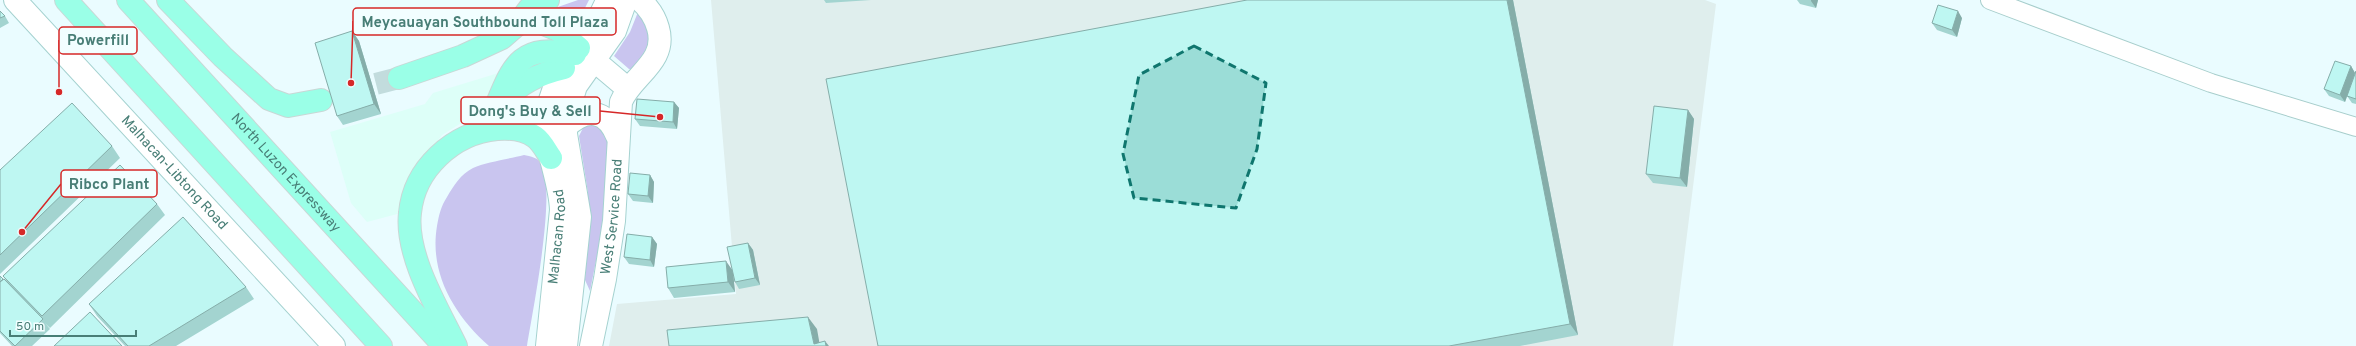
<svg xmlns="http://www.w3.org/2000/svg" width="2356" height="346" font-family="Overpass,sans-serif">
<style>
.commercial{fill:#ddfff8}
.industrial{fill:#dfeeed}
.green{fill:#c9c5ef}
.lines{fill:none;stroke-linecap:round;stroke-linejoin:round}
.highway-tunnel{stroke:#c2dcdd;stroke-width:22;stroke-dasharray:22 11;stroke-linecap:butt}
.street-casing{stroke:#a7cecc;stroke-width:20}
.secondary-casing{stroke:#a5d2d0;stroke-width:24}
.highway-casing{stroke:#c8d8d6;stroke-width:24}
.street{stroke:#fff;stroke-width:18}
.secondary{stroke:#fff;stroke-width:22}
.highway{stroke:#9affe7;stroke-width:22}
.wall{fill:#a3d4d0}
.shaded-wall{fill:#85ada9}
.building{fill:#bef7f2;stroke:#85ada9}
.marked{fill:#0f766e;fill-opacity:0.2;stroke:#0f766e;stroke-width:3;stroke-dasharray:8 5;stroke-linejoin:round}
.labels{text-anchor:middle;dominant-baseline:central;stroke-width:3;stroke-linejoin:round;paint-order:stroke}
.street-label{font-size:14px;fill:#487e76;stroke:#f2feff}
.leader{fill:none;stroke:#d62828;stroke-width:1.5}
.callout-dot{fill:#d62828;stroke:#f2feff;stroke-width:1.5}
.callout{fill:#f2feff;stroke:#d62828;stroke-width:1.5}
.callout-label{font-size:15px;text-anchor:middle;font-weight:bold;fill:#487e76}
</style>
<rect width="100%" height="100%" fill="#eafcff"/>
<path class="commercial" d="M505 71 499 86 474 115 442 135 428 154 401 213 367 222 351 203 330 132 425 104 433 93Z"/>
<path class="industrial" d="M711 0H1705L1716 4 1673 346H609L617 304 736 294Z"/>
<path class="green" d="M578 0H589L580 18 573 20 555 8Z
M640 7 653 33 638 70 629 69 614 56 630 32Z
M600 124 609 138 603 226 590 291 585 280 588 193 579 136 584 126Z
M524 155C530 156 539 158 542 164 556 195 533 309 527 346H489C454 315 429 273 437 226 439 215 441 206 447 197 454 185 460 175 473 168 486 162 509 159 524 155Z"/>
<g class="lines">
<path class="highway-tunnel" d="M344 92 399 78"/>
<defs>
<path id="street" d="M1990 0 2211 83 2356 127"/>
<g id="secondary">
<path id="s1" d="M15 0 334 346"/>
<path d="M583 51 628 89"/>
<path d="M566 127C586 108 606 109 617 136"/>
<path id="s2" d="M547 346 561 210C560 180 545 152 546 122 548 73 591 43 607 0"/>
<path d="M566 346 580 217 566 134V118L576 86 615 31 626 0"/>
<path id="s3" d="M591 346 605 279 614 221 621 102C631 76 668 62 658 28 655 17 649 8 640 0"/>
</g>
<g id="highway">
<path d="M66 0 381 346"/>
<path id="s4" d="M128 0 444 346"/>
<path d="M168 0 223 57 269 99 288 106 321 100"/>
<path d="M517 25 525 21 541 23 558 30 579 48"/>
<path d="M399 78 463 56 502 38 517 25 529 9 548 0"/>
<path d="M501 103C520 83 538 74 564 68"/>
<path d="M494 111C513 65 519 43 575 54"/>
<path d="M456 346C438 309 405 255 410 213 414 169 453 133 497 129 510 128 524 129 535 137 542 142 546 151 551 158"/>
</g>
</defs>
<use href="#street" class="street-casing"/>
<use href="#secondary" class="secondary-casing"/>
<use href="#highway" class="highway-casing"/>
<use href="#street" class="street"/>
<use href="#secondary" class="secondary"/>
<use href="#highway" class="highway"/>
</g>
<path class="wall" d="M824 0H871L826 3Z
M1247 0H1513L1578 335 1520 346H878Z
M1797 0H1818L1816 8 1800 4Z
M0 11 5 16 9 23 0 28Z
M1962 18 1957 37 1937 30 1932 23Z
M352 31 359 41 381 114 343 125 337 116Z
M2351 66 2355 73 2356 71V104L2352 103 2347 96 2352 83 2345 102 2329 96 2324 89Z
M674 102 679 108 677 129 640 126 635 119Z
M1688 110 1694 119 1687 187 1653 183 1646 174Z
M112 146 120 158 0 274V170Z
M650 175 654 182 653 203 633 201 628 194Z
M157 204 165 215 50 328 45 323 50 329 32 346H12L0 333V276L10 286 3 276Z
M652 237 657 244 654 267 629 264 624 257Z
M748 243 753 250 760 285 739 289 735 282 733 275 735 292 674 298 668 288 732 269Z
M246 287 254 299 176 346H125L97 316 89 304Z"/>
<path class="shaded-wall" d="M1507 0H1513L1578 335 1570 324Z
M1811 0H1818L1816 8 1811 1Z
M1958 11 1962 18 1957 37 1952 30Z
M352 31 359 41 381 114 374 104Z
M2351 66 2355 73 2345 102 2340 95Z
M674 102 679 108 677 129 673 122Z
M1688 110 1694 119 1687 187 1680 178Z
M650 175 654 182 653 203 648 196Z
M652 237 657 244 654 267 650 260Z
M748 243 753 250 760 285 755 278Z
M726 261 733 271 735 292 728 282Z
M808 317 817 329 820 346 814 344Z
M825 341 829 346H826Z"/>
<path class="building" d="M1247 0H1507L1570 324 1449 346H878L826 79Z
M1938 5 1958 11 1952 30 1932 23Z
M0 11 5 16 0 18Z
M352 31 374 104 337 116 315 43Z
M2335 61 2351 66 2340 95 2324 89Z
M2356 71V99L2347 96Z
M637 99 674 102 673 122 635 119Z
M72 103 112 146 0 255V170Z
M1654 106 1688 110 1680 178 1646 174Z
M120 165 157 204 42 316 3 276Z
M630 173 650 175 648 196 628 194Z
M183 217 246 287 149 346H128L89 304Z
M627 234 652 237 650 260 624 257Z
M748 243 755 278 735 282 727 247Z
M726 261 728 282 668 288 666 267Z
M0 276 3 279 0 282Z
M4 279 43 319 15 346 0 331V282Z
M90 312 122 346H54Z
M808 317 814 344 825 341 826 346H669L667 330Z"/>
<path class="marked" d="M1194 46 1266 83 1257 149 1236 208 1134 198 1123 154 1139 75Z"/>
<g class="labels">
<g class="street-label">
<text stroke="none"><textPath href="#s1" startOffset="235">Malhacan-Libtong Road</textPath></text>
<text stroke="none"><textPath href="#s4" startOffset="234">North Luzon Expressway</textPath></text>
<text stroke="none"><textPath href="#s3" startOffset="131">West Service Road</textPath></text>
<text stroke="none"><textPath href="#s2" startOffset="110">Malhacan Road</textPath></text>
</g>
</g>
<path class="leader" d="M351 83L353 21M59 92L59 40M660 117L600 111M22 232L61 184"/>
<g class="callout-dot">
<circle cx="351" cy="83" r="4"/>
<circle cx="59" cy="92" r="4"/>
<circle cx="660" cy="117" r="4"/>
<circle cx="22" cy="232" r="4"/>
</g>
<g class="callout">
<rect x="353" y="8" width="263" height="27" rx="4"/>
<rect x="59" y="27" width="78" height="27" rx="4"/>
<rect x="461" y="97" width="139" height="27" rx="4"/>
<rect x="61" y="170" width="96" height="27" rx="4"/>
</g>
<g class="callout-label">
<text x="485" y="27">Meycauayan Southbound Toll Plaza</text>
<text x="98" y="45">Powerfill</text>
<text x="530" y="116">Dong's Buy &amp; Sell</text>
<text x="109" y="189">Ribco Plant</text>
</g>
<path d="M10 330v6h126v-6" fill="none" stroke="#487e76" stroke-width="2"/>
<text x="16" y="330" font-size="12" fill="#487e76" stroke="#f2feff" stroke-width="3" paint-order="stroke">50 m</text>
</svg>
